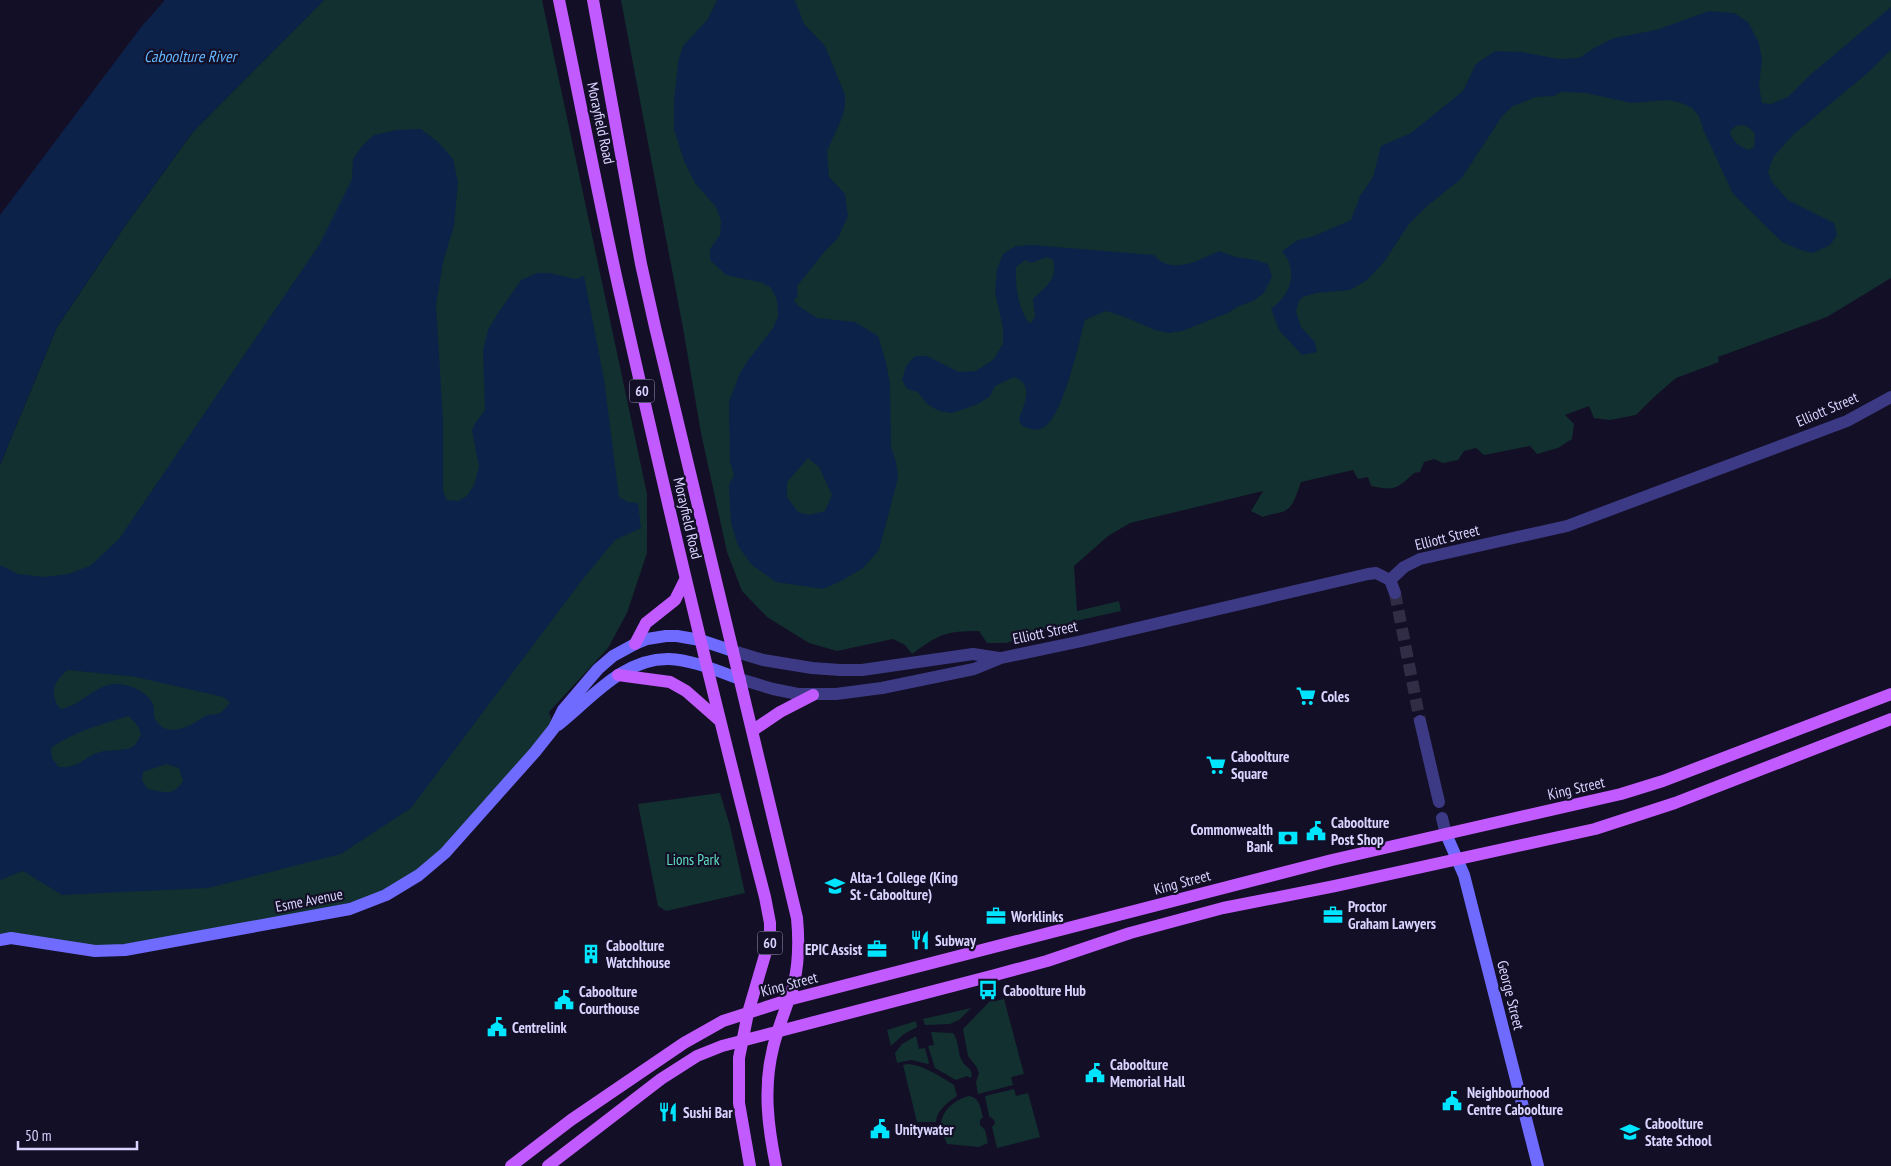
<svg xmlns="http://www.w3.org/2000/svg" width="1891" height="1166" font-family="'PT Sans Narrow',sans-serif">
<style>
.green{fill:#12302f}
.water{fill:#0c2248;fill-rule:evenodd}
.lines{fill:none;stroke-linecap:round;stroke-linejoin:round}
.street-tunnel{stroke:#312d47;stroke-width:12;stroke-dasharray:12 6;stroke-linecap:butt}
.street{stroke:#3d3a85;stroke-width:12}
.secondary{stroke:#6f6bff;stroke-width:12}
.primary{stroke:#c25bff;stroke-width:12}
.labels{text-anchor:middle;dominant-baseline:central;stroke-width:4.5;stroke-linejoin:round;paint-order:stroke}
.shield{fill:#130f26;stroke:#9e99be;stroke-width:1}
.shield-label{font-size:14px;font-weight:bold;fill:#d9d4ff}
.street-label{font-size:15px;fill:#d9d4ff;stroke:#130f26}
.poi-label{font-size:15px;font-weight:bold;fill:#d9d4ff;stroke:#130f26;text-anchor:start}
.park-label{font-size:15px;fill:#5fe0c0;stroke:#130f26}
.water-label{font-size:16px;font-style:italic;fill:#62b6ff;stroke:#130f26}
</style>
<rect width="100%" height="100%" fill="#130f26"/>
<path class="green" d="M324 0H542L647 494V553L627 613 608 648 549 712 554 728 445 853 386 895 125 950 0 940V465L57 327 125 226 192 133Z
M621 0H1891V278L1827 317 1718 357 1719 362 1676 378 1654 397 1636 415 1610 420 1594 418 1589 406 1565 415 1574 424 1572 439 1558 448 1537 454 1530 446 1484 455 1476 448 1464 451 1458 460 1443 463 1434 459 1424 462 1420 472 1414 473C1397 489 1395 491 1371 486L1368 477 1358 479 1353 470 1301 482C1297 492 1294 509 1282 512 1275 514 1270 514 1263 517L1251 511 1263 491 1130 523 1108 536 1074 566 1077 611 1119 601 1121 611 1071 622 1063 626 1006 643H987L979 631C946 631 939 634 912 654L905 645 893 639 837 651 809 643 767 617 742 591 727 552 701 433 683 328Z
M720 793 730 826 745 893 666 911 658 906 638 804Z
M993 998 995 1001 1004 999 1024 1074 1011 1077 1013 1085 978 1094 976 1082 979 1073 976 1066 968 1056 963 1029Z
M971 1008 959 1020 950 1024 925 1025 923 1019Z
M916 1021 917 1027 904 1034 891 1046 887 1030Z
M931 1032 953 1033C960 1043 957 1052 962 1061 966 1068 974 1069 971 1078L967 1076 956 1080 935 1068 928 1046 934 1045Z
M916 1036 919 1049 925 1048 929 1063 928 1064 911 1060 897 1063 895 1053 902 1044Z
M908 1064C926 1066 939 1076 954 1085L957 1096C948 1102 936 1111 936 1122H917L903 1065Z
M1014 1089 1016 1096 1028 1093 1040 1137 997 1148 992 1127 995 1123 994 1120 989 1116 985 1096Z
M969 1096C980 1098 980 1107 983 1117L980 1120V1125L985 1130 988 1143 979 1147 947 1144C945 1138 940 1129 941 1124 942 1110 956 1099 969 1096Z"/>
<path class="water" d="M165 0H324L192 133 125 226 57 327 0 465V215L142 26Z
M717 0H795L804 24 825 46 845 95V107L842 118 827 151 829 177 845 194 848 216 838 238 826 250 797 286 798 297 794 299 797 305 817 318 855 322 878 336 886 362 890 384 891 447 896 462 898 478 879 550 863 568 841 581 823 589 776 582 752 565 738 546 731 523 729 485 734 475 730 462 729 402 740 373 749 359 773 328 778 316 777 300 771 288 763 283 726 275 710 260V249L720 235 721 221 716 207 695 183 684 161 674 129V102L678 62 683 46 708 19ZM808 458 819 467 832 495 825 511 809 515 798 512 787 497V482Z
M1891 7V50L1870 71 1794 134 1774 156 1768 172 1772 182 1788 200 1834 223 1837 235 1830 245 1813 253 1801 250 1782 242 1733 194 1703 129 1699 116 1692 108 1681 103 1669 100 1631 103 1586 93 1561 92 1554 96 1536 97 1513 106 1503 115 1461 179 1427 206 1409 224 1384 262 1367 280 1350 290 1316 293 1303 297 1299 301 1296 311 1301 327 1315 342 1317 352 1302 355 1279 330 1271 309C1291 295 1299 271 1282 251L1298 240 1314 236 1351 220 1360 196 1373 177 1381 146 1411 133 1463 91 1476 64 1495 51 1522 52 1559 59 1579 58 1594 48 1614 38 1656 30 1709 11 1734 13 1748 22 1759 43 1762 60 1759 86 1762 103 1771 104 1788 97 1810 75ZM1744 125 1751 129 1755 134 1754 147 1749 150C1739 146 1732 142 1730 131L1736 126Z
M421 129 438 142 453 159 458 182 454 226 443 262 436 305 443 421V491L447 500 458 501 467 496 474 485 479 467 472 430 476 422 485 410 483 350 488 330 498 313 521 280 537 273H549L576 279 584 276 604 379 619 497 628 502 638 503 641 528 615 540 583 579 411 808 341 854 208 888 62 895 23 871 0 880V565L18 574 44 577 68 574 90 566 119 539 319 245 352 179 353 159 362 146 374 135 396 130ZM68 670 136 677 223 697 230 702C218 721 214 710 202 718 188 727 167 739 155 719 153 715 155 708 153 704 147 691 129 684 115 684 95 685 79 707 60 709 49 693 53 682 68 670ZM129 716 138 726 141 735C139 738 137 743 135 745 127 752 110 749 100 752 83 757 81 768 59 767L52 758 51 748C75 731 102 724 129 716ZM166 764 179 768 183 781C173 797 164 792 148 789L142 781 143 772Z
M1032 245 1154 255C1171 276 1199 260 1219 251L1236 257 1256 260 1268 264 1272 277 1264 293 1253 301 1237 307 1228 313 1182 331 1168 333 1155 330 1125 317 1106 311 1085 320C1079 342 1063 418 1043 428 1035 432 1028 428 1021 425L1019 419C1024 404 1035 385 1014 377L995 386 990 396 978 404 952 413 939 411 927 404 918 392 907 389 902 380 906 366 915 356H927L959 372 976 371 993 360 1003 344V328L995 292 997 269 1003 254 1016 246ZM1047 257 1053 260C1058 279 1046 287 1033 299L1035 316 1032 322 1029 323C1018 307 1015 286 1016 267L1025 260 1031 263Z"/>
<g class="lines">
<path class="street-tunnel" d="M1395 593 1420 721"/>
<path class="street" d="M1390 580 1404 567 1420 559 1567 526 1847 421 1891 397
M733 651 763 660 812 668 840 670H862L973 654 999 658
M740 679 773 689 798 694H836L882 688 974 669 1001 658 1082 641 1368 574 1376 573 1390 580 1395 593
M1420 721 1439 802
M1442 818 1446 834"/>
<path class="secondary" d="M558 725C591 699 623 658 669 659 693 660 717 671 740 679
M1446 834 1464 875 1538 1166
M0 940 11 938 95 951 125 950 350 909 386 895 419 875 445 853 535 752 554 728 563 710 598 669 613 656 635 644 647 639 666 636H677L700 640 733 651"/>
<path class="primary" d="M559 0C579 95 597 191 618 285 664 490 712 694 765 897L770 923V938L748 1013 739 1058V1103L750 1166
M593 0 641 264 655 327 797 918C799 939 799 961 794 983 788 1005 778 1026 773 1048 763 1088 768 1127 776 1166
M635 644 646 623 675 600 685 580
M618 675 670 682 686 691 719 720
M752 731 780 712 813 695
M511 1166 571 1120 684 1043 723 1021 788 1000 1332 860 1621 794 1663 781 1891 694
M548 1166 661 1079 697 1056 722 1046 995 975 1047 961 1130 933 1223 908 1335 886 1595 829 1675 803 1891 719"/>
</g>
<defs>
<symbol id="supermarket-bare" viewBox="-9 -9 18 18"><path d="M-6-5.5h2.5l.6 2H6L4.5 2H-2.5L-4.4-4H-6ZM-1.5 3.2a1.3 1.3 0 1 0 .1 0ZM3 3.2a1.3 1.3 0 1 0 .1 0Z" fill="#00e5ff" stroke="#130f26" stroke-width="2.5" paint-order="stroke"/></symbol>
<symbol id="civic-bare" viewBox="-9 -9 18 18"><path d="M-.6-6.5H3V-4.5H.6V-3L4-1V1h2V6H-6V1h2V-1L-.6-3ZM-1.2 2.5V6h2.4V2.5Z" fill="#00e5ff" stroke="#130f26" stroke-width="2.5" paint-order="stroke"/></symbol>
<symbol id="bank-bare" viewBox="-9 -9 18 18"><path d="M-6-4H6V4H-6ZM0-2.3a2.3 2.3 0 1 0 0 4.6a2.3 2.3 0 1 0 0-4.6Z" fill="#00e5ff" stroke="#130f26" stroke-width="2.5" paint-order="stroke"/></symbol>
<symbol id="school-bare" viewBox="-9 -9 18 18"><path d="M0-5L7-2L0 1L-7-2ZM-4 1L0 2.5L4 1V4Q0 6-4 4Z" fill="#00e5ff" stroke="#130f26" stroke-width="2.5" paint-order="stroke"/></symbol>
<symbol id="office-bare" viewBox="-9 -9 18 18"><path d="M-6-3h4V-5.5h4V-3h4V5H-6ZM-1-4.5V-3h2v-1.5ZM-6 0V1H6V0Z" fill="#00e5ff" stroke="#130f26" stroke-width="2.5" paint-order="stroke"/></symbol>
<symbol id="restaurant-bare" viewBox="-9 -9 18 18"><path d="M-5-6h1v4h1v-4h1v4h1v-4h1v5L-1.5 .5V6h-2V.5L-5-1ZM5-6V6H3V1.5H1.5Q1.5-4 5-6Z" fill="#00e5ff" stroke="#130f26" stroke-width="2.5" paint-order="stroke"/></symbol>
<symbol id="building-bare" viewBox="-9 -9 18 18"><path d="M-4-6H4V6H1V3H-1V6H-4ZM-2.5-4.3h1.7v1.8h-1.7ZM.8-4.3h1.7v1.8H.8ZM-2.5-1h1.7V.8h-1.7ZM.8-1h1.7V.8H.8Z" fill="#00e5ff" stroke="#130f26" stroke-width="2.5" paint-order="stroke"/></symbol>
<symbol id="bus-bare" viewBox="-9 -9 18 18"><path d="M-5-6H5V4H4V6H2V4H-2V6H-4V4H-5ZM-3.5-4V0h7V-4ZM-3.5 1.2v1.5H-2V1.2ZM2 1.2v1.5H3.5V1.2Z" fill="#00e5ff" stroke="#130f26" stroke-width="2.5" paint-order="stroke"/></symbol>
</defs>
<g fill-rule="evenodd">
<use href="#supermarket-bare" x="1292" y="682" width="28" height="28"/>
<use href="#supermarket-bare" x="1202" y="751" width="28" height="28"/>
<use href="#civic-bare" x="1302" y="817" width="28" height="28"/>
<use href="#bank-bare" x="1274" y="824" width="28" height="28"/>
<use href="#school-bare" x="821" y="872" width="28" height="28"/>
<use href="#office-bare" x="1319" y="901" width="28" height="28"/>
<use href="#office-bare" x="982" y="902" width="28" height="28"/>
<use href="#restaurant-bare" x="906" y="926" width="28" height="28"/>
<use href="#office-bare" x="863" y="935" width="28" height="28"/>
<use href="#building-bare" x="577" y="940" width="28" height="28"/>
<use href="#bus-bare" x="974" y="976" width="28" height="28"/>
<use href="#civic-bare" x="550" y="986" width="28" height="28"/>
<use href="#civic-bare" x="483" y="1013" width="28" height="28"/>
<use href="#civic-bare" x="1081" y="1059" width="28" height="28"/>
<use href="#civic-bare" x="1438" y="1087" width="28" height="28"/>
<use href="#restaurant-bare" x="654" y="1098" width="28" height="28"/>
<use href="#civic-bare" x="866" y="1115" width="28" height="28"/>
<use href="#school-bare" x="1616" y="1118" width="28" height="28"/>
</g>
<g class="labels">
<g class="shield">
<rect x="629.5" y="379.5" width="25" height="23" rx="4"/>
<rect x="757.5" y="931.5" width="25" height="23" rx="4"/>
</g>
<g class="shield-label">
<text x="642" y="391">60</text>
<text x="770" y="943">60</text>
</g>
<g class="street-label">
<text transform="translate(601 123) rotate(78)">Morayfield Road</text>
<text transform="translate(1827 409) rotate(-23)">Elliott Street</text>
<text transform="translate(688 518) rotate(77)">Morayfield Road</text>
<text transform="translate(1447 537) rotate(-14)">Elliott Street</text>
<text transform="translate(1045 632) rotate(-12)">Elliott Street</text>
<text transform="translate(1576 788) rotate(-13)">King Street</text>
<text transform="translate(1182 882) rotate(-15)">King Street</text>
<text transform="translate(309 900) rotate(-11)">Esme Avenue</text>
<text transform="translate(789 984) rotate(-15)">King Street</text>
<text transform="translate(1511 995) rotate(76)">George Street</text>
</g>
<g class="poi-label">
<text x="1321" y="696">Coles</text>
<text x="1231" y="756">Caboolture<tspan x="1231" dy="17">Square</tspan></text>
<text x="1331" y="822">Caboolture<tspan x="1331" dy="17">Post Shop</tspan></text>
<text x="1273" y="829" text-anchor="end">Commonwealth<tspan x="1273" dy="17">Bank</tspan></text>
<text x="850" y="877">Alta-1 College (King<tspan x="850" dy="17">St - Caboolture)</tspan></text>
<text x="1348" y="906">Proctor<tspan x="1348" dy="17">Graham Lawyers</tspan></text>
<text x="1011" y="916">Worklinks</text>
<text x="935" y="940">Subway</text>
<text x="606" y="945">Caboolture<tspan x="606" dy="17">Watchhouse</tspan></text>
<text x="862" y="949" text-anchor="end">EPIC Assist</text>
<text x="1003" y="990">Caboolture Hub</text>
<text x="579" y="991">Caboolture<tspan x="579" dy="17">Courthouse</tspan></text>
<text x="512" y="1027">Centrelink</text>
<text x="1110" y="1064">Caboolture<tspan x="1110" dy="17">Memorial Hall</tspan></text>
<text x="1467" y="1092">Neighbourhood<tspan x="1467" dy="17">Centre Caboolture</tspan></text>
<text x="683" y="1112">Sushi Bar</text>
<text x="1645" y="1123">Caboolture<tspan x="1645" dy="17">State School</tspan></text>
<text x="895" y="1129">Unitywater</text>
</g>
<g class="park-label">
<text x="693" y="859">Lions Park</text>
</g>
<g class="water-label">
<text x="190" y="56">Caboolture River</text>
</g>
</g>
<path d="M18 1141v8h119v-8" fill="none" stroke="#d9d4ff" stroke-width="2.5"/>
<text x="25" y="1141" font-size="15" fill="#d9d4ff" stroke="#130f26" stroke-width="4" paint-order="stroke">50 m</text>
</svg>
